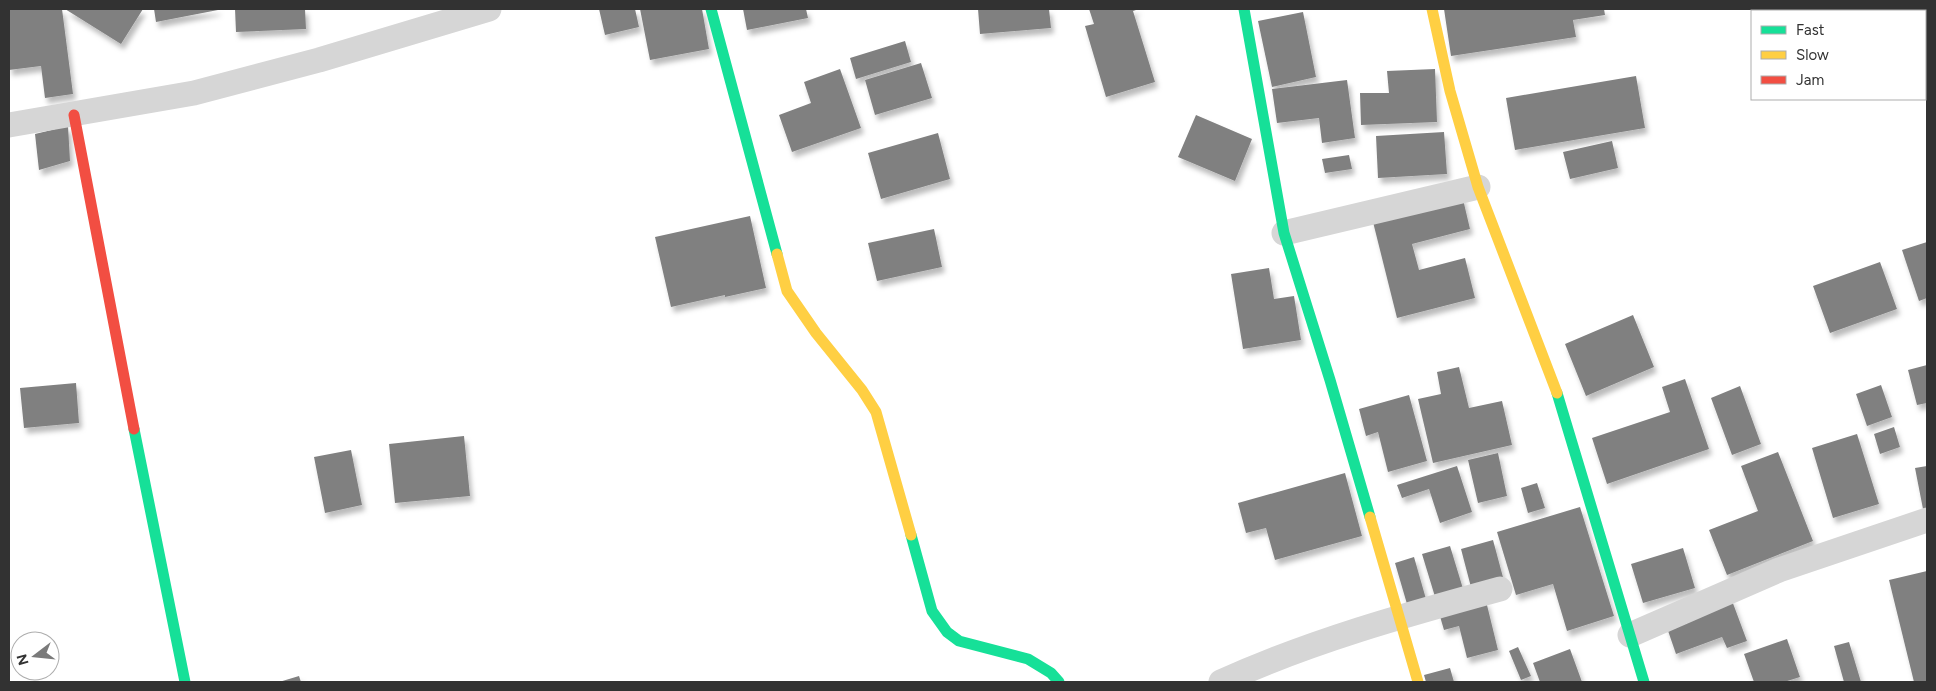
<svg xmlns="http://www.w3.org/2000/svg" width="1936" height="691" font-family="Figtree,sans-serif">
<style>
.building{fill:#808080;filter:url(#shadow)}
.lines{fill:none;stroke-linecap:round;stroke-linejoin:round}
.street{stroke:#d6d6d6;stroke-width:25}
.fast{stroke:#16e098;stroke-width:11}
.slow{stroke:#ffcf43;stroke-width:11}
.jam{stroke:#f24e42;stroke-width:11}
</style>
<defs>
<filter id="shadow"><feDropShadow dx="3" dy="5.5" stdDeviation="2.5" flood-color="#0004"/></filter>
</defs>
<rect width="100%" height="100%" fill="#fff"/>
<path class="building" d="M9 9H62L73 94 45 98 41 66 9 70Z
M65 9H143L121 44Z
M154 9H218V10L156 22Z
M235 9H305L306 29 236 32Z
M599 9H635L639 27 605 35Z
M640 9H702L709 49 650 60Z
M743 9H806L808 18 747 30Z
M978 9H1049L1051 28 980 34Z
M1089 9H1139L1133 11 1155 82 1106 97 1085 26 1094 24Z
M1444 9H1604L1605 15 1573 20 1576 37 1451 56Z
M1303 12 1316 77 1272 87 1258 21Z
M905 41 911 62 856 79 850 58Z
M921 63 932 98 875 115 865 80Z
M840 69 861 128 792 152 779 115 811 103 804 82Z
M1435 69 1437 122 1361 125 1360 93H1389L1387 71Z
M1636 76 1645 128 1515 150 1506 98Z
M1347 80 1355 138 1322 143 1319 118 1277 123 1272 89Z
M1196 115 1252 139 1235 181 1178 157Z
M68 126 70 161 39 170 35 134Z
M1444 132 1447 174 1378 178 1376 136Z
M938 133 950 179 881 199 868 153Z
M1612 141 1618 168 1570 179 1563 152Z
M1349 155 1352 169 1325 173 1322 159Z
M1462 195 1470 229 1412 244 1419 270 1465 258 1475 298 1397 318 1372 218Z
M750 216 766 288 725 297V295L671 307 655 237Z
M934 229 942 267 877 281 868 243Z
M1927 242V298L1919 301 1902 250Z
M1880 262 1897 309 1830 333 1813 286Z
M1269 268 1274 299 1294 296 1301 340 1243 349 1231 274Z
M1633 315 1654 367 1586 396 1565 344Z
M1927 365V403L1917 405 1908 370Z
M1459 367 1469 408 1502 401 1512 445 1433 463 1418 399 1441 394 1437 372Z
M1685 379 1709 449 1607 484 1592 438 1670 412 1662 387Z
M76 383 79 423 24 428 20 388Z
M1881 385 1892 417 1867 426 1856 394Z
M1740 386 1761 444 1732 455 1711 398Z
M1409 395 1427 461 1388 472 1378 432 1366 436 1359 409Z
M1894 427 1900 447 1880 454 1874 434Z
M1857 434 1879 504 1833 518 1812 448Z
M464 436 470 496 395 503 389 444Z
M351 450 362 505 325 513 314 457Z
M1778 452 1813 541 1727 575 1709 530 1758 511 1741 466Z
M1498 453 1507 496 1478 503 1468 460Z
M1457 466 1472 512 1440 523 1429 489 1402 498 1397 485Z
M1927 466V508L1923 509 1915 468Z
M1345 473 1362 536 1275 560 1266 528 1246 533 1238 503Z
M1537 483 1545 508 1528 513 1521 488Z
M1580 507 1614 616 1567 631 1553 584 1516 595 1497 532Z
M1493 540 1504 581 1472 591 1461 549Z
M1450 546 1464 592 1436 600 1422 554Z
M1683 548 1695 588 1643 603 1631 564Z
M1414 557 1426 599 1407 604 1395 563Z
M1927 571V682H1914L1889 580Z
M1731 598 1747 641 1727 648 1722 637 1676 654 1665 622Z
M1486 601 1498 650 1467 658 1459 626 1444 630 1439 613Z
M1787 639 1800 677 1784 682H1754L1744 654Z
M1849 642 1861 682H1844L1834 646Z
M1518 647 1531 676 1521 680 1509 651Z
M1570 649 1582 682H1540L1533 663Z
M1450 668 1454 682H1426L1424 675Z
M299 676 301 682H279Z"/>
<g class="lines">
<path class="street" d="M9 125 194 93 319 60 489 9
M1284 233 1478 187
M1630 635 1779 570 1927 520
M1221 682C1311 641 1405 615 1500 589"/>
<path class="fast" d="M711 9 777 254
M1244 9 1284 233 1330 380 1370 517
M1557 393 1644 682
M134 429 185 682
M911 535 932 611 947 632 959 641 1028 659 1051 673 1059 682"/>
<path class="slow" d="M1432 9 1450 91 1478 187 1557 393
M777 254 787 291 816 333 862 390 876 412 911 535
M1370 517 1418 682"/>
<path class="jam" d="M74 115 134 429"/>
</g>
<rect width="1936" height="691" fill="none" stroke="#323232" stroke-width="20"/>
<rect x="1751" y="10" width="175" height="90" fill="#ffffff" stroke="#adadad"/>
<rect x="1761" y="26" width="25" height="8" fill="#16e098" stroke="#adadad"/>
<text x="1796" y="35" font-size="15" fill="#323232">Fast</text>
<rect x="1761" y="51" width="25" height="8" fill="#ffcf43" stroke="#adadad"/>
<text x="1796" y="60" font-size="15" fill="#323232">Slow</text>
<rect x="1761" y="76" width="25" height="8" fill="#f24e42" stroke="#adadad"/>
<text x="1796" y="85" font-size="15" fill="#323232">Jam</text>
<g transform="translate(35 656) rotate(254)"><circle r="24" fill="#ffffff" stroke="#adadad"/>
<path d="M0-4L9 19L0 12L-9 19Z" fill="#7a7a7a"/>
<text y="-8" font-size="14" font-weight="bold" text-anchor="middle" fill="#323232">N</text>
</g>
</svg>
